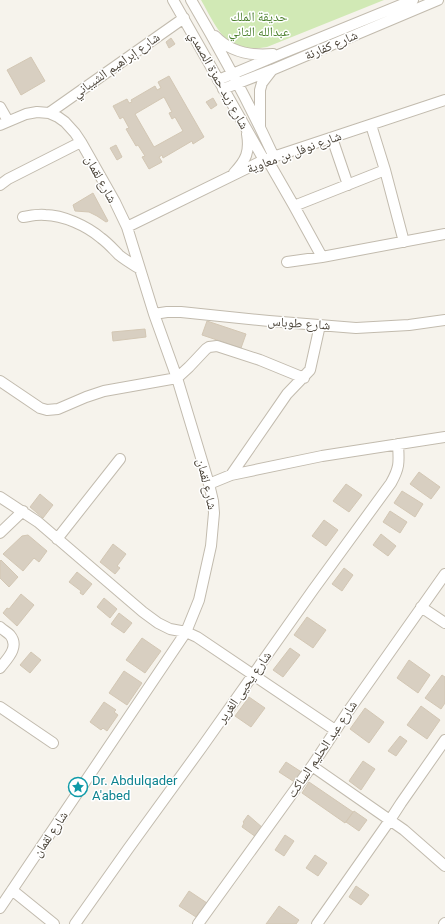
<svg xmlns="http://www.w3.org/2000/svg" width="445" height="924" font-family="Roboto,'Noto Naskh Arabic',sans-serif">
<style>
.green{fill:#d1e9b5}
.building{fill:#d8cfc1;stroke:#d3c7b4;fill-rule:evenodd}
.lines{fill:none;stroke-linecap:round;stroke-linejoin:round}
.minor-casing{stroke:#c2bbae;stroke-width:12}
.minor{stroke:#fff;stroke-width:10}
.labels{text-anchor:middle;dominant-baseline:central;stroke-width:3;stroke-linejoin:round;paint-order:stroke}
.park-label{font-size:13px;fill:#497e2b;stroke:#fff}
.street-label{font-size:13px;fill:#4b4439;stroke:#fff}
.culture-label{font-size:13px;fill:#0d838f;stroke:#fff;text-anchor:start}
</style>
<rect width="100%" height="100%" fill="#f6f3ec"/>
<path class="green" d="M201 0H384L267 47C226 55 218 30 201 0Z"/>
<path class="building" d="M171 38 175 44 169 48 166 42Z
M31 57 45 81 21 95 7 70Z
M169 76 204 137 193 144 192 141 163 158 162 155 159 157 162 162 149 169 142 157 145 156 138 145 136 146 126 129 129 128 123 117 120 119 113 106 127 99 129 103 132 102 131 100 155 86 157 90 161 88 158 82ZM164 97 172 112 169 113 172 119 175 117 183 131 154 147 135 114Z
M213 98 217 105 211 109 206 102Z
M116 145 122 157 117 160 110 148Z
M93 193 108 221 106 222 97 216 89 212 75 211 73 205Z
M207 321 246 334 241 348 202 335Z
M145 329 146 337 113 341 112 332Z
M419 472 440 487 431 499 410 484Z
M346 484 362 495 349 512 333 501Z
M402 491 423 504 415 517 394 503Z
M40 494 53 505 43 518 30 507Z
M390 511 407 522 400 533 383 522Z
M324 520 338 530 326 546 312 536Z
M381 534 396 546 388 556 373 545Z
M28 535 47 551 39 562 34 558 23 571 3 554 22 536Z
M113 544 126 554 117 566 120 568 115 574 100 562Z
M1 560 18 577 9 587 0 578V561Z
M344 568 353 575 342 591 332 584Z
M77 572 92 584 83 595 80 593 81 591 69 582Z
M21 594 34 605 17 626 3 613 7 608 9 609Z
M104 598 117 609 110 618 97 607Z
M119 613 132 623 124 633 111 624Z
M307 617 326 630 313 648 294 635Z
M142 638 161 651 145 673 126 660Z
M290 648 300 655 283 677 273 670Z
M31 652 41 660 30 673 20 665Z
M409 660 430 675 418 693 397 678Z
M124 671 142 683 127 705 109 693Z
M442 675 445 677V703L441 709 425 698Z
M249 697 265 708 251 727 235 716Z
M104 702 116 710 114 712 118 715 107 731 103 728 101 730 90 722Z
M421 706 440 720 427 739 407 725Z
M365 708 384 722 369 743 350 729Z
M400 736 407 741 396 756 388 751Z
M363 761 375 769 361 790 349 781Z
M286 762 303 773 296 783 279 772Z
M309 782 353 812 345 823 302 793Z
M354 811 367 820 359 831 346 822Z
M248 815 263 828 256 837 242 827 244 823 243 822Z
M285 835 294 841 284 856 275 850Z
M315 855 327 863 318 876 306 868Z
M356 886 369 895 361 905 349 897Z
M189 891 207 903 202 913 199 912 196 917 179 906Z
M279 906 299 920 296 924H266Z"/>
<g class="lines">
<defs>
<path id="minor" d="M173 0 264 160
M191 0C221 51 249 103 274 157
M215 36C230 52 252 56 273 54
M218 80 283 53 413 0
M223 89 272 70 438 0
M0 107 8 121
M49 113 184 18
M0 125 26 114 37 112 49 113 58 117 65 122 75 133 81 142 115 202 127 227 154 314 177 378 209 484 213 501 214 513 211 546 199 600 186 632 0 908
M371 125 385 170 404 242
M260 126V90L262 83 272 70
M332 138 348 185
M267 159 294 206 322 257
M234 173C246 160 250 152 247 134
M0 185 8 179 81 142
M294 206 385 170
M23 217C30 216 38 214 45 215 63 215 87 226 101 238 108 243 113 249 119 255 125 260 132 264 140 269
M127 227 264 160 445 100
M287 262 322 257 445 234
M154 314 167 312H181L269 321 356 328 409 325 445 320
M0 381 40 408 47 410 58 409 86 397 104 391 177 378 189 367 206 349 209 347 217 346 260 360 304 378
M231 475 287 394 310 370 320 325
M209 484 231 475 322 456 445 437
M0 497 38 522 143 612 158 623 170 629 186 632 197 637 335 730
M0 533 23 511
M57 539 120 459
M421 607 445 623
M0 627C3 630 7 632 10 635 20 647 7 659 0 668
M0 707 53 743
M312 766 404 830 445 866
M12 890 54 924
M75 924 128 849 202 747 313 590 391 483C400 467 399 462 398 444
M198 924 312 766 347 713 445 574
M317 924 390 820 401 803 445 740
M444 924 445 923"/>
</defs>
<use href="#minor" class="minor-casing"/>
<use href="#minor" class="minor"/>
</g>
<defs>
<symbol id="sight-ring" viewBox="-11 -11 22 22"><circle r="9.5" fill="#fff" stroke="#0f9aa8" stroke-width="1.5"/><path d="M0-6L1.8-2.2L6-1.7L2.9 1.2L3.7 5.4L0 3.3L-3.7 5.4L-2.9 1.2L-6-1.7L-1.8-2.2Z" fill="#0f9aa8"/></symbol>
</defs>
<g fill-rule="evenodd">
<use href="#sight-ring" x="67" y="776" width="22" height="22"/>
</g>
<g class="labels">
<g class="park-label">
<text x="259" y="16">حديقة الملك<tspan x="259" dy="15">عبدالله الثاني</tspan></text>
</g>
<g class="street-label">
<text transform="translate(331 45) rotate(-23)">شارع كفارنة</text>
<text transform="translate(116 65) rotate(-35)">شارع إبراهيم الشيباني</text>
<text transform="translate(219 80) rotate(61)">شارع زيد حمزة الصمدي</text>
<text transform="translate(294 152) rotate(-20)">شارع نوفل بن معاوية</text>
<text transform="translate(101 179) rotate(61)">شارع لقمان</text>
<text transform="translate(299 323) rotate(4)">شارع طوباس</text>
<text transform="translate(207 484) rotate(77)">شارع لقمان</text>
<text transform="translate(244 687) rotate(-55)">شارع يحيى الغرير</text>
<text transform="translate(322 749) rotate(-56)">شارع عبد الحليم الساكت</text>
<text transform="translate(50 834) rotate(-56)">شارع لقمان</text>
</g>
<g class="culture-label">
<text x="92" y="780">Dr. Abdulqader<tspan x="92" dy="15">A'abed</tspan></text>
</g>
</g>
</svg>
